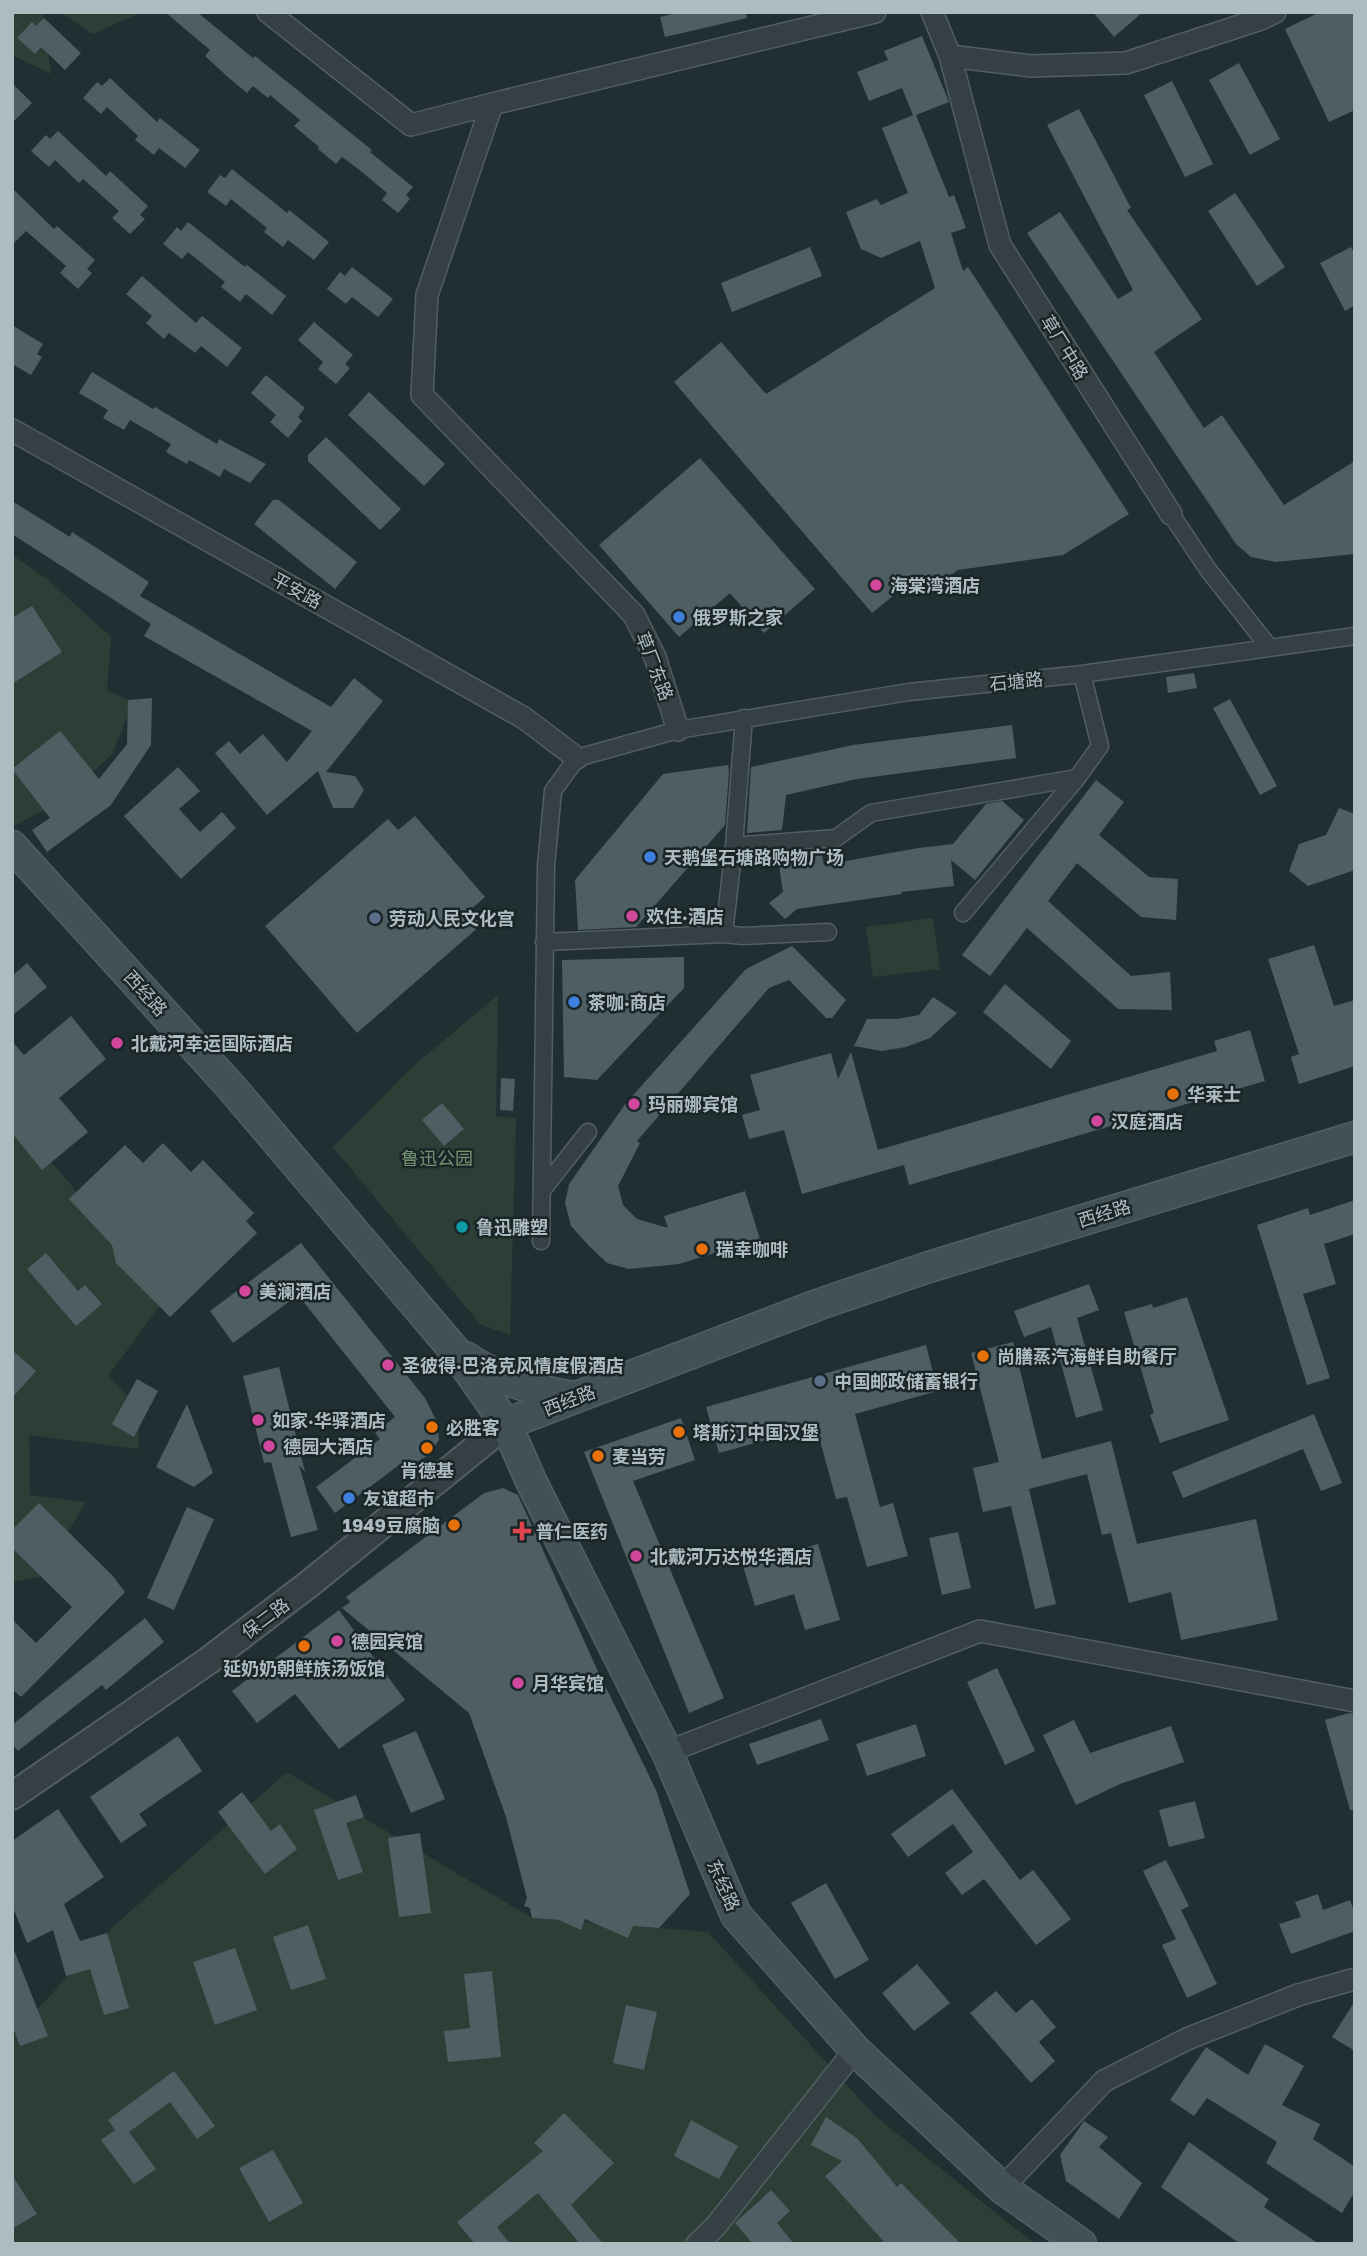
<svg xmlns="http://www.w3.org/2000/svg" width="1367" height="2256" font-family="'Golos Text','Noto Sans SC',sans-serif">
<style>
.green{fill:#2c3f37}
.building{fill:#4f5e63}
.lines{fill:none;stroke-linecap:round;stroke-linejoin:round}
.pedestrian-casing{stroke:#525e62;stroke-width:19}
.minor-casing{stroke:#525e62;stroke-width:24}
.tertiary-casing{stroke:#525e62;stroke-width:30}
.secondary-casing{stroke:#525e62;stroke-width:33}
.pedestrian{stroke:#344044;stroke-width:16}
.minor{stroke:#344044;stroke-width:21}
.tertiary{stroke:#344044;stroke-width:26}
.secondary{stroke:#435156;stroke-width:30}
.hotel-dot{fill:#d1479c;stroke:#1a2528;stroke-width:2.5}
.shop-dot{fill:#3f7fe0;stroke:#1a2528;stroke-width:2.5}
.service-dot{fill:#5c6f8a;stroke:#1a2528;stroke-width:2.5}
.food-dot{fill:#e8710a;stroke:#1a2528;stroke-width:2.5}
.culture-dot{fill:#0f9aa8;stroke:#1a2528;stroke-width:2.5}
.health-dot{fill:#e0444e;stroke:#1a2528;stroke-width:2.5}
.labels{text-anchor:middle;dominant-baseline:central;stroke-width:5;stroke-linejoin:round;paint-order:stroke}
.street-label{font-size:18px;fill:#aebcc1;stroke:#1a2528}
.poi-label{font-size:18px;font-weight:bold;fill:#aebcc1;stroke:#1a2528;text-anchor:start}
.park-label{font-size:18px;fill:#759470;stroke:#1a2528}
</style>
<rect width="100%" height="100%" fill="#212f33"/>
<path class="green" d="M12 12H42L51 74 12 55Z
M60 12H142L93 34Z
M12 555 47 579 111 637 107 690 133 702 112 754 63 800 12 827Z
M933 918 940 969 873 977 866 927Z
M498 995 496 1116 516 1119 510 1335 480 1324 333 1147 411 1068Z
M12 1117 112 1232 163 1302 108 1376 140 1408 138 1449 29 1435 30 1495 86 1502 40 1577 12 1582Z
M287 1772 532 1918 708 1932 874 2115 1035 2244H12V2037L114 1926Z"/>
<path class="building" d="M165 12H197L253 58 255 56 372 150 370 152 413 187 406 195 410 199 398 213 382 200 387 193 357 168 342 157 336 164 318 149 319 147 294 126 300 120 270 95 268 98 253 86 247 93 229 78 205 56 210 50Z
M680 12H746L747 18 665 37 660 17Z
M1093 12H1143L1114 37Z
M1320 12H1352L1355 19V110L1329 122 1285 29Z
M44 18 81 53 65 70 41 47 35 54 17 38 32 22 36 26Z
M922 36 949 102 916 115 949 197 954 195 966 228 951 233 963 271 968 267 1129 514 1063 555 958 570 929 592 918 576 872 613 674 382 721 342 766 394 935 288 920 241 881 258 861 249 846 212 877 199 881 205 908 193 882 128 913 115 902 88 869 101 857 72 888 60 884 51Z
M1239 63 1280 139 1250 155 1209 80Z
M110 78 157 122 160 118 200 150 185 168 159 148 154 155 135 140 138 136 107 107 101 114 83 98 97 82 102 86Z
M1172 81 1213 164 1185 177 1144 95Z
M12 83 32 103 12 123Z
M1079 109 1131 208 1127 210 1202 319 1154 352 1204 428 1222 415 1284 505 1355 461V554L1276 562 1251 557 1236 544 1027 233 1060 212 1118 299 1133 290 1047 125Z
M58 131 106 176 110 171 148 206 140 215 145 219 130 234 112 218 119 211 83 179 79 183 55 160 49 167 31 151 46 135 50 139Z
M232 169 287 213 289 210 329 242 314 260 288 240 283 247 264 232 267 228 231 199 226 206 207 192 220 175 225 178Z
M12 188 54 229 57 226 95 260 87 269 92 273 78 289 60 273 66 266 26 231 12 245Z
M1235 193 1285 267 1257 286 1208 211Z
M188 222 245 267 247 265 286 296 272 315 246 294 240 302 221 287 225 282 188 252 182 259 163 244 177 227 181 231Z
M810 247 822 276 732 312 721 283Z
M1351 247 1355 254V305L1345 311 1320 263Z
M352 267 393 299 378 317 352 297 346 304 327 289 340 272 345 276Z
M142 276 196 323 202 316 242 348 227 367 201 346 195 353 169 333 164 339 146 323 152 316 126 294Z
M314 322 353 355 345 364 350 368 336 384 318 369 323 362 298 340Z
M12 325 43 344 37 354 42 357 31 375 12 364Z
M92 372 153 409 155 407 217 444 219 439 266 464 250 483 224 469 220 477 189 460 187 464 166 452 171 444 130 420 124 430 103 418 108 410 79 393Z
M266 375 305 408 298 417 302 421 288 438 270 422 276 415 251 393Z
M369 392 445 464 424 486 348 415Z
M326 437 401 509 380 530 308 461V455Z
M700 458 815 589 764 633 730 593 679 637 599 545Z
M273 500H279L357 562 335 589 254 524Z
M12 501 70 537 72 532 149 582 140 596 331 707 354 678 383 701 326 772 355 776 364 790 353 808H333L318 771 267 815 215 753 229 741 240 754 263 734 287 762 312 731 144 636 151 624 12 534Z
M32 606 62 652 12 684V618Z
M1194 673 1197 688 1168 693 1166 677Z
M152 698 151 745 111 805 47 852 32 830 50 818 12 769 60 731 99 779 127 744 128 700Z
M1230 699 1277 786 1260 795 1213 708Z
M1012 725 1016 758 857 779 786 795 782 830 747 833 751 767 853 745Z
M728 765 729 772 725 825 636 927 578 930 575 880 663 774Z
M178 767 200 791 179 809 200 832 222 812 236 828 181 879 124 816Z
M1096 780 1124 802 1099 835 1149 877 1178 879 1176 920 1141 917 1077 863 1048 901 1131 976 1170 972 1172 1010 1118 1009 1027 928 990 976 962 955Z
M1002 801 1024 820 975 880 951 860 954 886 901 892 902 894 797 909 785 919 769 903 783 892 777 853 821 850 824 865 918 848 953 844 986 804Z
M1339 808 1355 814V870L1308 886 1289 871 1299 844 1326 835Z
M415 816 485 897 469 911 481 925 357 1033 265 926 388 819 398 830Z
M1314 945 1334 1006 1355 1000V1066L1299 1084 1291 1057 1299 1054 1268 959Z
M792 946 846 1000 832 1018H826L789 980 769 988 637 1141 640 1143 618 1186 623 1205 637 1219 668 1228 664 1216 745 1191 760 1239 679 1264 629 1269 607 1263 589 1246 571 1226 565 1203 569 1184 626 1103 746 969Z
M684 957V988L597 1080 564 1077 562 960Z
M27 963 47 987 12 1016V976Z
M1005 984 1071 1041 1051 1069 983 1012Z
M933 997 957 1013 930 1038 906 1047 882 1051 854 1046 867 1019H897L919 1015Z
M71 1016 106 1059 59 1098 88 1132 42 1170 12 1133V1041L24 1055Z
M1250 1030 1265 1081 909 1185 904 1165 802 1194 784 1130 749 1139 742 1115 760 1110 750 1075 831 1053 838 1079 851 1052 878 1150 1217 1051 1214 1041Z
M501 1078 515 1079 513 1111 500 1110Z
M442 1103 464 1129 444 1146 422 1120Z
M163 1143 191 1172 203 1160 254 1213 246 1221 257 1233 170 1317 116 1263 112 1245 69 1199 125 1145 143 1163Z
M1355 1200V1234L1324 1244 1336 1284 1303 1294 1330 1378 1307 1385 1257 1225 1308 1208 1310 1215Z
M301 1243 425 1398 437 1422 439 1440 427 1456 404 1470 399 1465 335 1513 316 1487 380 1439 375 1433 395 1417 298 1295 233 1343 210 1311Z
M46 1253 78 1291 85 1285 102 1304 76 1326 27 1269Z
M1089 1284 1099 1310 1077 1318 1103 1410 1076 1418 1051 1327 1024 1337 1014 1311Z
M1187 1297 1229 1420 1160 1443 1150 1415 1154 1413 1124 1312 1152 1304 1153 1308Z
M1013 1342 1042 1459 1111 1441 1137 1544 1256 1519 1278 1620 1181 1640 1171 1592 1129 1603 1111 1533 1102 1535 1087 1474 1029 1489 1056 1604 1035 1609 1011 1506 983 1512 973 1468 999 1462 971 1353Z
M926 1345 938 1391 855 1414 880 1507 893 1503 908 1556 867 1567 847 1497 836 1499 816 1426 719 1453 706 1407Z
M12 1350 36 1371 12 1398Z
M279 1367 305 1472 299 1465 318 1530 291 1537 271 1462 264 1463 243 1376Z
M137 1379 158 1391 134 1437 112 1424Z
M187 1404 213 1473 194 1487 156 1467Z
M1314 1414 1342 1483 1321 1491 1303 1449 1183 1498 1172 1472Z
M681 1418 695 1460 633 1481 724 1698 689 1713 584 1452Z
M503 1488 518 1495 596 1667 656 1790 690 1894 659 1928 633 1926 628 1938 585 1919 581 1930 559 1920 532 1918 530 1908 524 1906 527 1898 506 1817 469 1713 342 1608 350 1602 346 1597 484 1493Z
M39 1503 112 1575 125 1592 21 1697 12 1689V1619L36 1643 72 1607 12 1548V1530Z
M187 1507 214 1519 174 1610 147 1598Z
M958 1532 971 1588 942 1595 929 1538Z
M818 1544 840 1620 805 1630 794 1594 755 1606 743 1566Z
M339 1610 405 1700 339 1749 295 1694 257 1723 232 1691Z
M145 1618 164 1642 106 1690 102 1685 18 1751 12 1744V1725Z
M997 1668 1035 1751 1005 1765 967 1682Z
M1349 1713 1355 1714V1810H1350L1325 1720Z
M821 1719 829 1740 757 1765 749 1744Z
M1074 1720 1090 1753 1171 1726 1184 1762 1120 1784 1076 1805 1043 1735Z
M916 1724 926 1756 867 1776 856 1744Z
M416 1731 445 1799 411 1813 382 1745Z
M178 1736 202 1771 139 1814 147 1825 121 1843 90 1797Z
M952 1789 1020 1880 1033 1870 1071 1919 1036 1945 984 1879 962 1895 945 1873 973 1852 953 1824 908 1857 891 1834Z
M242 1792 271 1831 280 1824 297 1849 265 1874 218 1812Z
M356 1795 364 1817 346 1823 363 1872 338 1880 314 1810Z
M1195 1801 1205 1838 1169 1847 1159 1810Z
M58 1809 104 1877 64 1904 80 1941 107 1933 129 2008 104 2015 90 1969 66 1976 53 1930 27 1943 12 1905V1841Z
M420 1833 431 1913 399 1917 388 1838Z
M1166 1860 1189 1906 1181 1910 1217 1984 1187 1998 1162 1945 1176 1939 1143 1871Z
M826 1883 869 1960 835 1979 791 1903Z
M1318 1894 1323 1910 1350 1900 1355 1914V1931L1291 1954 1279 1924 1301 1917 1295 1902Z
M308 1925 326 1979 291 1990 273 1937Z
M12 1945 48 2036 20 2046 12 2025Z
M235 1948 257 2010 215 2025 193 1962Z
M917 1964 950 2003 914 2031 882 1993Z
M492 1971 501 2057 448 2062 444 2031 470 2028 464 1974Z
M996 1991 1016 2013 1032 1999 1056 2027 1039 2042 1055 2061 1031 2083 970 2013Z
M1355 2001V2051L1332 2037Z
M626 2005 657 2012 644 2070 613 2063Z
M1265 2044 1304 2066 1282 2105 1320 2124 1313 2139 1355 2167V2191L1342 2213 1266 2163 1277 2142 1207 2098 1194 2116 1170 2100 1206 2047 1248 2075Z
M174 2071 215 2126 197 2139 170 2102 129 2132 156 2169 134 2184 101 2140 115 2130 108 2120Z
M564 2113 614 2163 571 2205 603 2244H580L538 2193 497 2227 510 2244H475L457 2222 543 2151 534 2143Z
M826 2117 858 2139 897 2187 901 2183 961 2244H886L825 2176 842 2161 811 2145Z
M691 2120 738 2146 719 2179 674 2156Z
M1084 2121 1108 2137 1099 2147 1142 2183 1119 2219 1066 2181 1060 2155Z
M1189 2142 1269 2199 1264 2207 1319 2244H1240L1161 2187Z
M273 2150 303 2203 269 2222 239 2168Z
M12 2175 37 2214 12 2229Z
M771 2190 790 2211 777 2223 794 2244H753L735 2223Z"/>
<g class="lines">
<defs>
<path id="pedestrian" d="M1171 514 1209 571 1270 648
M734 846 744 718
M963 913 1077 778 1100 746 1082 674
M724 934 734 846 836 838 871 813 1077 778
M544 942 724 934 743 936 828 932
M543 1189 588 1132
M541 1241 546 866 553 791 577 758 678 730 909 692 1082 674 1355 636"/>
<path id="minor" d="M268 12 411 125 492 104 875 12
M932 12 950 56 1000 245 1171 514
M950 56 1031 66 1126 63 1261 19 1275 12
M492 104 427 295 422 395 634 615 655 657 678 730
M12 430 524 718 577 758
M667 1752 980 1631 1355 1701
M1002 2188 1104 2081 1187 2039 1298 1995 1355 1979
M697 2244 715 2227 855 2050"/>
<path id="tertiary" d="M12 1796 208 1661 309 1584 506 1424"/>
<path id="secondary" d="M12 846 231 1087 455 1351 506 1424 531 1481 667 1752 736 1915 855 2050 1002 2188 1081 2244
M465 1357C498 1379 535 1392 575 1397
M506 1424 820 1304 929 1267 1355 1137"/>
</defs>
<use href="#pedestrian" class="pedestrian-casing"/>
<use href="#minor" class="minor-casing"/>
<use href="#tertiary" class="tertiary-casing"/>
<use href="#secondary" class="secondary-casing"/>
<use href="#pedestrian" class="pedestrian"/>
<use href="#minor" class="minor"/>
<use href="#tertiary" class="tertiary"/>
<use href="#secondary" class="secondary"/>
</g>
<g class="hotel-dot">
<circle cx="876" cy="585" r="7"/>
<circle cx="632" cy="916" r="7"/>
<circle cx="117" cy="1043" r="7"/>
<circle cx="634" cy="1104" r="7"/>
<circle cx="1097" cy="1121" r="7"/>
<circle cx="245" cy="1291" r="7"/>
<circle cx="388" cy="1365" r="7"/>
<circle cx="258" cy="1420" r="7"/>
<circle cx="269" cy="1446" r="7"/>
<circle cx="636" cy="1556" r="7"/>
<circle cx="337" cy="1641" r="7"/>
<circle cx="518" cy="1683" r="7"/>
</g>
<g class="shop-dot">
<circle cx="679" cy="617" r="7"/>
<circle cx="650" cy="857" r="7"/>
<circle cx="574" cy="1002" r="7"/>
<circle cx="349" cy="1498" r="7"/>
</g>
<g class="service-dot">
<circle cx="375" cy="918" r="7"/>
<circle cx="820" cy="1381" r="7"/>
</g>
<g class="food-dot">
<circle cx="1173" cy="1094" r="7"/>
<circle cx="702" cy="1249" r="7"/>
<circle cx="983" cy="1356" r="7"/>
<circle cx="432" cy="1427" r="7"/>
<circle cx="679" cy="1432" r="7"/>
<circle cx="427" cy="1448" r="7"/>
<circle cx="598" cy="1456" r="7"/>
<circle cx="454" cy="1525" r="7"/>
<circle cx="304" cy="1646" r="7"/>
</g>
<circle class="culture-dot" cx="462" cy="1227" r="7"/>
<path class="health-dot" d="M518.5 1520.5h7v7h7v7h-7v7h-7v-7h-7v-7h7z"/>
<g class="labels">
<g class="street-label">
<text transform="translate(1065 347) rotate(58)">草厂中路</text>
<text transform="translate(297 590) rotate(29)">平安路</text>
<text transform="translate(655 666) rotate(69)">草厂东路</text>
<text transform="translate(1016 681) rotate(-6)">石塘路</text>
<text transform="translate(146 993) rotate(48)">西经路</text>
<text transform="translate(1104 1213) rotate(-17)">西经路</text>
<text transform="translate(569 1400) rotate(-21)">西经路</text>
<text transform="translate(265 1618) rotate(-37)">保二路</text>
<text transform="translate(724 1885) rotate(66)">东经路</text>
</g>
<g class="poi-label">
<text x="890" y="585">海棠湾酒店</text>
<text x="693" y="617">俄罗斯之家</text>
<text x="664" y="857">天鹅堡石塘路购物广场</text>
<text x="646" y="916">欢住·酒店</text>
<text x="389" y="918">劳动人民文化宫</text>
<text x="588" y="1002">茶咖·商店</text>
<text x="131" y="1043">北戴河幸运国际酒店</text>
<text x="1187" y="1094">华莱士</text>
<text x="648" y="1104">玛丽娜宾馆</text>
<text x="1111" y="1121">汉庭酒店</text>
<text x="476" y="1227">鲁迅雕塑</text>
<text x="716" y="1249">瑞幸咖啡</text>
<text x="259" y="1291">美澜酒店</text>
<text x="997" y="1356">尚膳蒸汽海鲜自助餐厅</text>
<text x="402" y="1365">圣彼得·巴洛克风情度假酒店</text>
<text x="834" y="1381">中国邮政储蓄银行</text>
<text x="272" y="1420">如家·华驿酒店</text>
<text x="446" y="1427">必胜客</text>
<text x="693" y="1432">塔斯汀中国汉堡</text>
<text x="283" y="1446">德园大酒店</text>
<text x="612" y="1456">麦当劳</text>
<text x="427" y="1470" text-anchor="middle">肯德基</text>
<text x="363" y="1498">友谊超市</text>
<text x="440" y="1525" text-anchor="end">1949豆腐脑</text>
<text x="536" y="1531">普仁医药</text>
<text x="650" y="1556">北戴河万达悦华酒店</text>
<text x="351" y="1641">德园宾馆</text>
<text x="304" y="1668" text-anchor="middle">延奶奶朝鲜族汤饭馆</text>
<text x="532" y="1683">月华宾馆</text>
</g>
<g class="park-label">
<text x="437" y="1158">鲁迅公园</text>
</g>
</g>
<rect width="1367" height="2256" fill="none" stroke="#aebcc1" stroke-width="28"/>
</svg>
